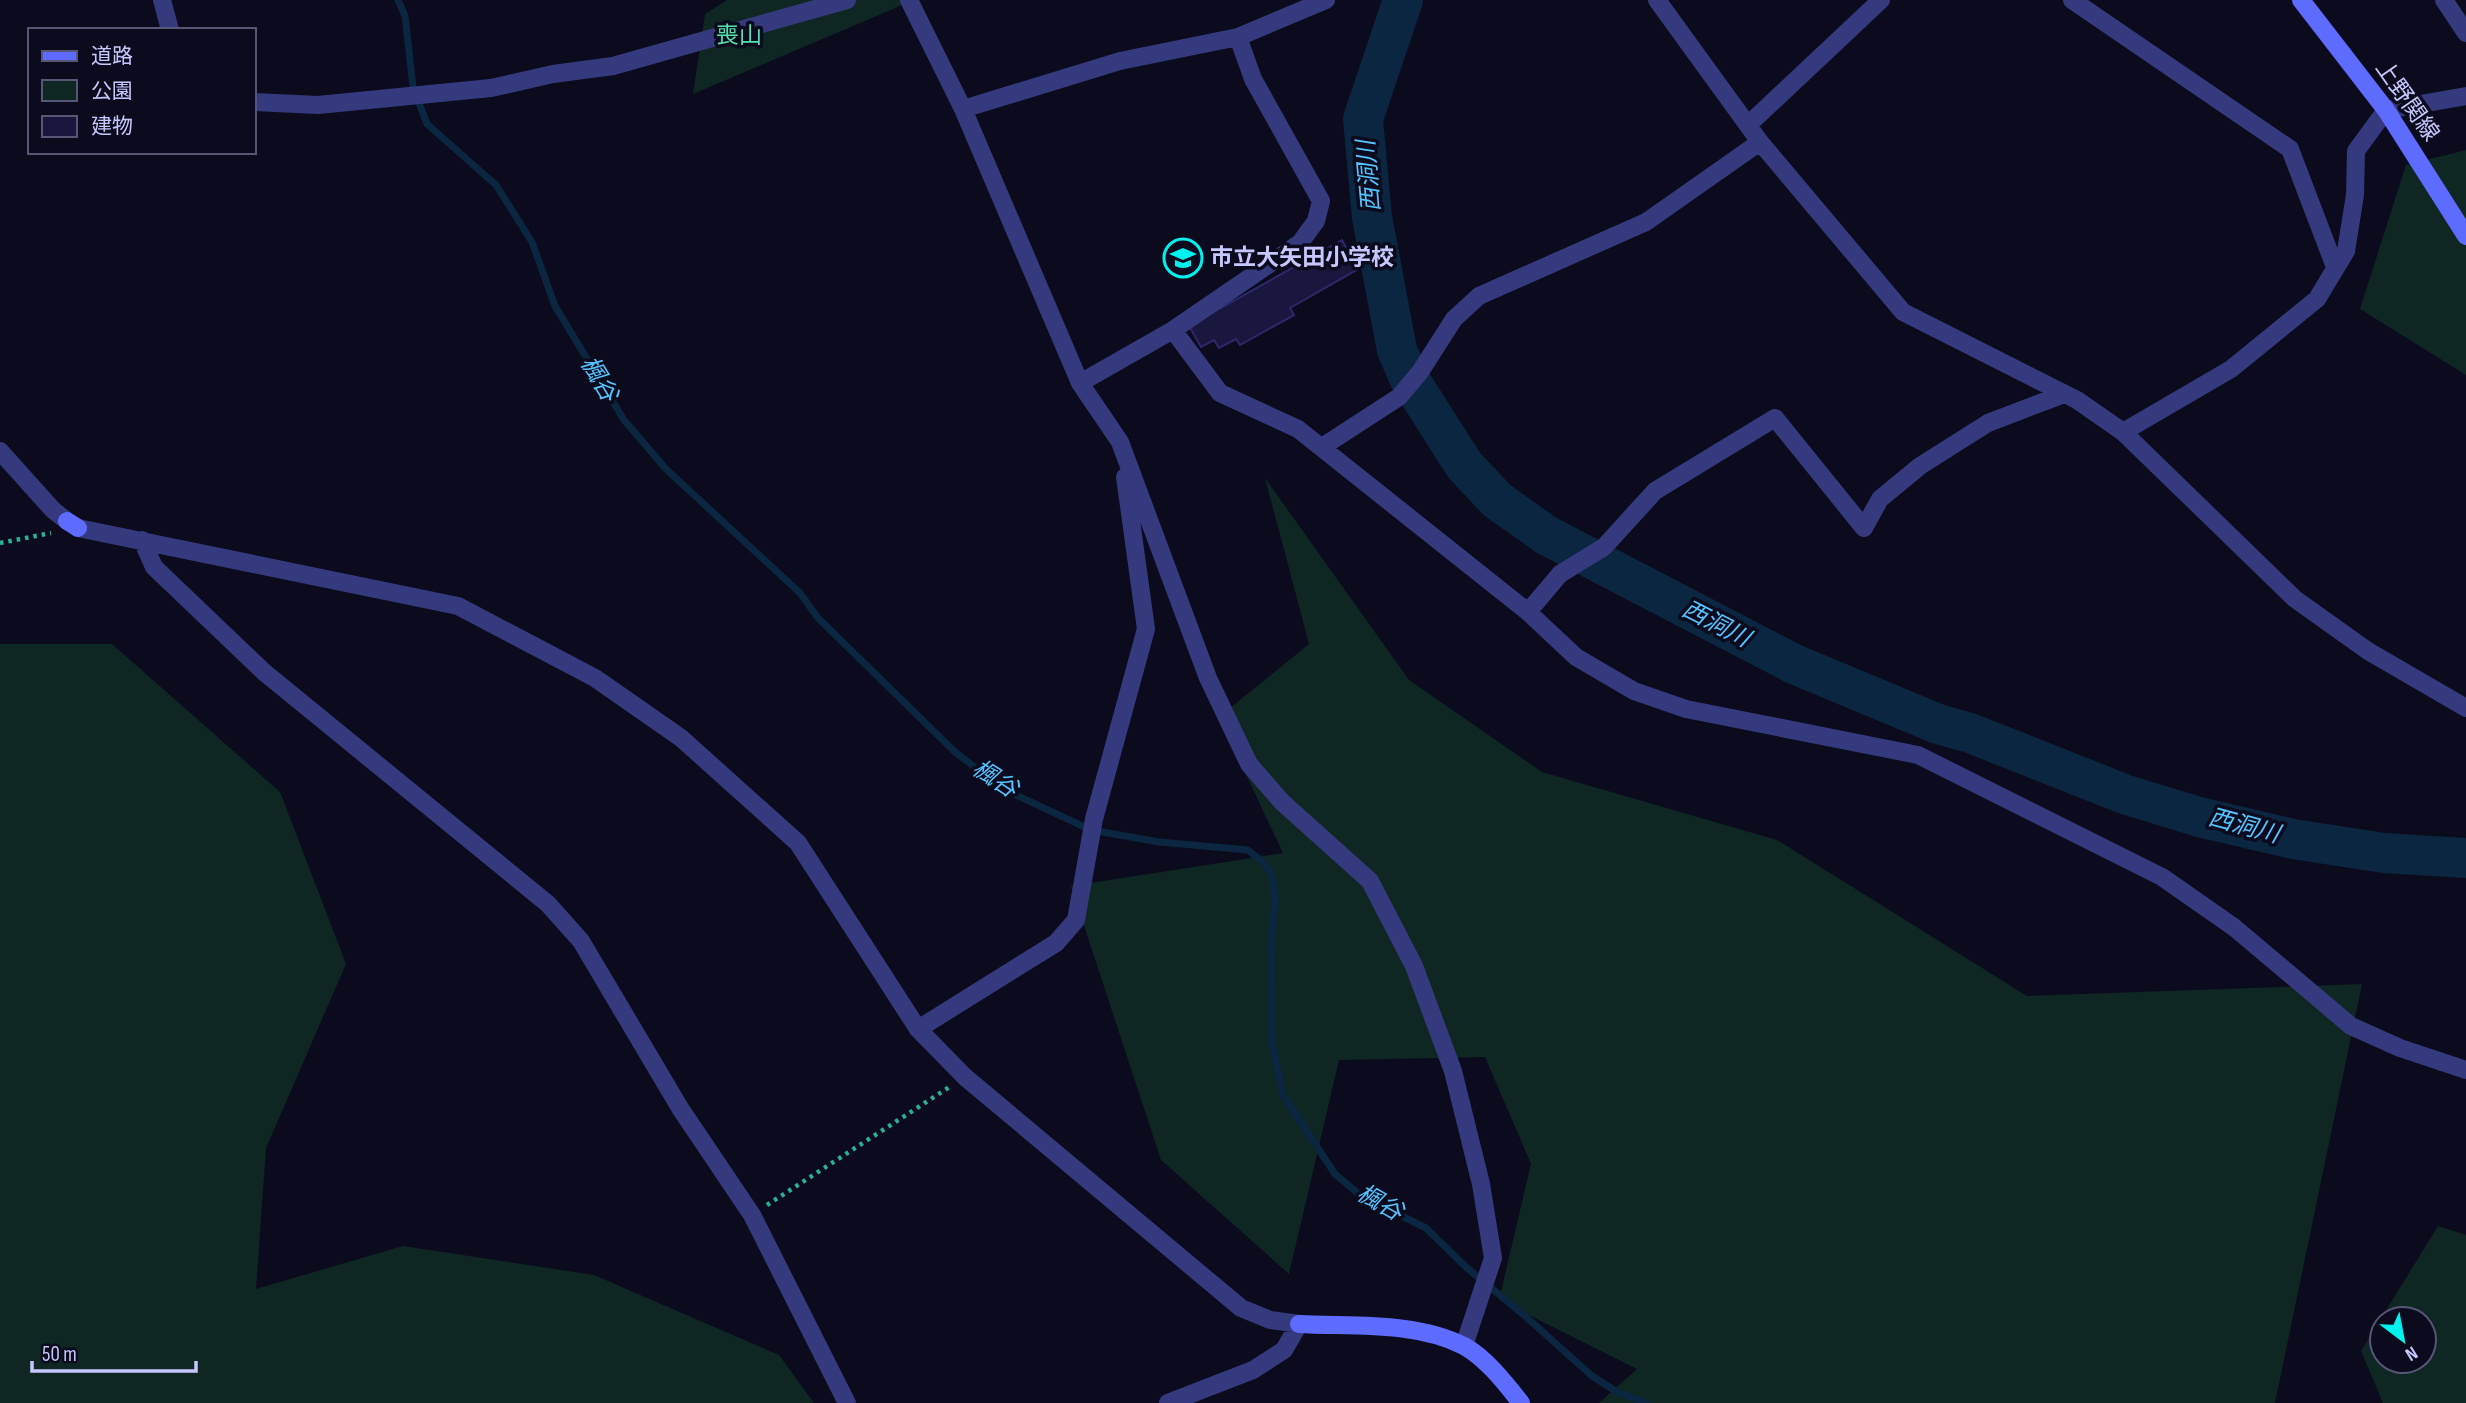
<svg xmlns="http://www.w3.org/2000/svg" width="2466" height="1403" font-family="'Sofia Sans Condensed','Noto Sans JP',sans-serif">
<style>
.green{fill:#0e2723;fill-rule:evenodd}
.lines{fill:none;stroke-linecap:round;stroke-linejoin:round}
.stream{stroke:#0a2641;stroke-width:7}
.river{stroke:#0a2641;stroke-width:40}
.building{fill:#1a173e;stroke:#2e286b;stroke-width:2}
.path{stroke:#2ab099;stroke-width:4.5;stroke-dasharray:3.5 5;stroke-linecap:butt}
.street{stroke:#343a7d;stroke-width:18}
.secondary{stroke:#5e6bff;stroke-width:18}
.labels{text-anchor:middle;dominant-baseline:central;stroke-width:7;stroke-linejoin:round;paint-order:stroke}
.park-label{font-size:23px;fill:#51e1ad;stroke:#0c0b1d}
.street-label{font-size:23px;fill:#c7c7ff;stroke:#0c0b1d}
.poi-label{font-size:23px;font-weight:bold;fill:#c7c7ff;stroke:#0c0b1d;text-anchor:start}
.water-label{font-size:24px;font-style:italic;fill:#55c3ff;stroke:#0c0b1d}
</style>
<rect width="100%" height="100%" fill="#0c0b1d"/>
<path class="green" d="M727 0H914L693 94 705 14Z
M2466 150V375L2360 309 2406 165Z
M1265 478 1409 680 1542 772 1777 840 2027 996 2362 984 2275 1403H1599L1637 1369 1499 1300 1531 1164 1485 1057 1339 1060 1289 1274 1161 1160 1071 886 1283 853 1219 717 1309 644Z
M0 644H112L280 792 346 964 266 1148 256 1289 403 1246 594 1275 779 1355 814 1403H0Z
M2438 1226 2466 1235V1403H2383L2361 1351ZM2382 1319H2424V1361H2382Z"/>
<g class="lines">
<path class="stream" d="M398 0 405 16 413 87 427 124 496 185 532 242 555 306 624 420 666 469 800 593 818 618 954 751 1001 788 1091 830 1159 842 1248 850 1263 862 1273 878 1275 902 1271 945 1272 1043 1283 1095 1335 1174 1360 1195 1426 1228 1467 1268 1524 1315 1592 1376 1617 1392 1646 1403"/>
<path class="river" d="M1403 0 1363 119 1372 217 1397 350 1410 380 1464 465 1497 500 1546 535 1794 664 1938 724 1970 733 2124 794 2199 817 2293 839 2384 853 2466 858"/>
</g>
<path class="building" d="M1342 240 1358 269 1290 308 1294 315 1240 345 1236 339 1219 348 1214 340 1201 347 1189 326Z"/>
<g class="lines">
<path class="path" d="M0 543 51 533
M767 1205 951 1086"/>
<path class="street" d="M162 0 170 30
M909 0 963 109 1080 383 1120 442 1208 678 1249 764 1282 802 1370 881 1414 966 1453 1071 1481 1184 1493 1258 1464 1346
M1657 0 1760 142 1903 312 2077 400 2123 432 2295 599 2368 651 2466 708
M2072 0 2290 149 2335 267
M2444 0 2466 33
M254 102 318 105 491 88 553 74 613 66 847 0
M963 109 1120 61 1238 37 1326 0
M1748 125 1881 0
M1173 330 1220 393 1298 429 1528 612 1576 657 1634 691 1686 709 1918 755 2162 877 2235 928 2351 1026 2400 1048 2466 1070
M1080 383 1173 330 1300 243 1316 221 1321 201 1253 79 1238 37
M2123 432 2231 369 2317 299 2346 251 2355 195 2356 151 2386 110 2466 96
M1322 447 1399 397 1420 372 1454 319 1479 296 1646 222 1760 142
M0 451 53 510 67 521
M78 528 458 606 595 678 681 738 798 843 918 1029 965 1077 1241 1308 1270 1320 1299 1324 1284 1350 1253 1370 1168 1403
M142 540 154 567 264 672 548 904 581 941 680 1108 752 1215 847 1403
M1528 612 1560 574 1604 547 1655 491 1775 418 1864 528 1880 499 1920 466 1988 423 2064 394
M918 1029 1056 943 1076 920 1094 819 1146 629 1125 477"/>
<path class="secondary" d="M2301 0 2386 110 2466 236
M67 521 78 528
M1299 1324C1352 1327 1415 1321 1464 1346 1486 1358 1506 1384 1521 1403"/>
</g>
<defs>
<symbol id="school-ring" viewBox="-11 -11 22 22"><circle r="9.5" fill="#0c0b1d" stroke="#00f2ef" stroke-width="1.5"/><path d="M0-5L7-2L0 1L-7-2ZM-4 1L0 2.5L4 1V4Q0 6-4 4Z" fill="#00f2ef"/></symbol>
</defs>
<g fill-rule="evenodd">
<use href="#school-ring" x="1161" y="236" width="44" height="44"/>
</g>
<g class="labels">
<g class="park-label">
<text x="739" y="36">喪山</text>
</g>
<g class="street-label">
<text transform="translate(2407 101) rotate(55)">上野関線</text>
</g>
<g class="poi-label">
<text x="1210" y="258">市立大矢田小学校</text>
</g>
<g class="water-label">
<text transform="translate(1369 176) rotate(-95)">西洞川</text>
<text transform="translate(599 379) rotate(59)">楓谷</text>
<text transform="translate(1716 624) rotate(27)">西洞川</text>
<text transform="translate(995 779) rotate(33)">楓谷</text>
<text transform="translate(2244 826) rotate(15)">西洞川</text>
<text transform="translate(1380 1203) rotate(29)">楓谷</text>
</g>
</g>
<rect x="28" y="28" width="228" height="126" fill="#0c0b1d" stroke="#575677" stroke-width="2"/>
<rect x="42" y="51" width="35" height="10" fill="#5e6bff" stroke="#575677" stroke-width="2"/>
<text x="91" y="63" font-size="21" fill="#c7c7ff">道路</text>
<rect x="42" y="80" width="35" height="21" fill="#0e2723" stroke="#575677" stroke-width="2"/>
<text x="91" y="98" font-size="21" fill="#c7c7ff">公園</text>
<rect x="42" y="116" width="35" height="21" fill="#1a173e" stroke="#575677" stroke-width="2"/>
<text x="91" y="133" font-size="21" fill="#c7c7ff">建物</text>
<g transform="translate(2403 1340) rotate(148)"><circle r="33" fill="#0c0b1d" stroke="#575677" stroke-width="2"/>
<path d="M0-5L12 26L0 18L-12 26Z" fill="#00f2ef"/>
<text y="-10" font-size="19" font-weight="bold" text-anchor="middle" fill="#c7c7ff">N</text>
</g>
<path d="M32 1361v10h164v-10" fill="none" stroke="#c7c7ff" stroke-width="3.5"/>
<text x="42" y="1361" font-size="21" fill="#c7c7ff" stroke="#0c0b1d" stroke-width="5" paint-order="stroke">50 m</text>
</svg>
